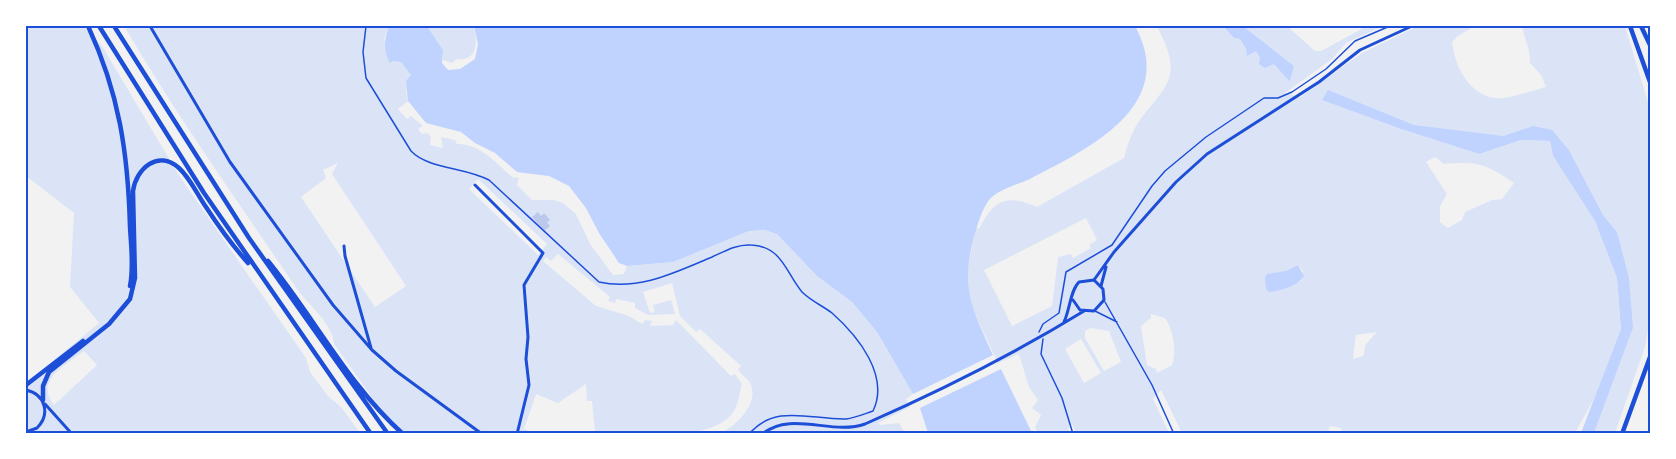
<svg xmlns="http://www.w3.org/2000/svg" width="1676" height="459" font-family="'DejaVu Sans',sans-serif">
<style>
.green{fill:#dbe4f7;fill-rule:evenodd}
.water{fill:#bfd3fe}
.building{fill:#bdc9ec}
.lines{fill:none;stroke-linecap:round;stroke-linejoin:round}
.path{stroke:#1d4ed8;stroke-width:1.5}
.service{stroke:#1d4ed8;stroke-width:1.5}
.minor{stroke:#1d4ed8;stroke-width:3}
.tertiary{stroke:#1d4ed8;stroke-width:3}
.trunk{stroke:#1d4ed8;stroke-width:4.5}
.motorway{stroke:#1d4ed8;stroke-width:4.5}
.neatline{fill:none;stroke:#1d4ed8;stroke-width:2}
</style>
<rect width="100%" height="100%" fill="#f2f2f2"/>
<path class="green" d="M26 26H83L102 46 180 177 306 358 310 372 328 396 342 408 360 433H26V383L99 323 70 287 74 213 26 176ZM84 351 97 365 54 405C34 380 66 365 84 351Z
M124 26H389L384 39 393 60 401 62 411 75 406 91 408 101 398 109 407 119 411 116 423 126 418 129 422 134 427 133 431 137 430 145 443 148 441 137 455 140 457 144C479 143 498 164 512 177L519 178 517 185 532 200H554L563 203 576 214 590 244 613 275 624 274 627 266 673 262 749 231 765 230 777 234 817 276 852 302 877 332 913 394 906 399 910 407 878 423 880 425 899 423 905 433H720C737 427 763 399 748 380 746 378 741 374 738 370L741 366 700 329 696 332 680 316 672 283 643 292 650 313 655 312 653 305 671 300 675 314 648 315 635 308V303L616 299 615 303 608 301 610 297 558 254 551 261 546 257 543 261 596 306 629 316 642 324 645 320 652 321 650 326 673 325 676 320 731 376 735 374 742 384C739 395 739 405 731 415 707 443 631 433 595 433L592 401H587L586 384 558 403 536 394 524 429 534 433H397L334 344C332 322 309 306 297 289 238 202 177 116 124 26ZM338 163 332 174 406 286 375 307 301 197 326 178 323 170ZM478 179 547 244 538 255 469 189Z
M427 26H474C477 41 479 62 456 59L452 63 443 60V50Z
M1157 26H1223L1234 38 1240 39 1246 49 1256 51 1260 58 1274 63 1290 82 1294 66 1243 26H1287L1315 51H1321L1367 26H1383L1346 43 1332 59 1285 93 1300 97 1362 53 1418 26H1475L1458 36 1452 42C1455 66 1468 94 1495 98 1505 100 1534 90 1546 87L1541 75 1530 63C1530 46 1525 42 1522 26H1625L1650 109V318L1645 347 1615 433H1594L1633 328 1617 232 1603 215 1569 150 1533 126 1503 136 1477 134 1414 125 1373 110 1322 100 1398 128 1479 154 1521 140 1550 141 1553 156 1595 221 1617 278 1621 329 1595 397 1575 433 1342 434 1341 428 1330 426 1328 430 1340 433H1182L1161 390 1153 399 1169 433H1076L1072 424 1068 429 1070 433H1038L1035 427 1041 415 1032 408 1038 400 1029 387 1019 354 998 363 972 308 968 293 966 277 976 227 979 229C994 199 1006 194 1037 207L1124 158C1126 150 1129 140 1133 132 1141 113 1167 93 1170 74 1173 57 1164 41 1157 26ZM1435 157 1444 164C1478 161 1486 164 1514 183L1502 199 1492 200 1465 212 1462 220 1448 228 1440 222V206L1447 194 1426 162ZM1086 218 1097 240 1089 245 1091 248 1073 258 1071 254 1058 257 1052 306 1012 326 984 270ZM1298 265 1303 271 1302 280 1284 289 1286 271ZM1151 314 1165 318C1173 329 1177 352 1172 365L1157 373 1156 369 1147 365 1141 326 1151 318ZM1090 328 1109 331 1121 362 1104 371 1085 338V331ZM1377 332 1366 344 1363 356 1353 359 1356 335ZM1081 339 1101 373 1084 383 1065 349Z"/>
<path class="water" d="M389 26H427L443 50 442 63 448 70 460 69 475 59 478 44 474 26H1135C1179 106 1088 149 1030 179 1019 184 997 190 989 200 982 209 977 226 974 237 960 289 972 308 993 355L913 394 877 332 852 302 817 276 777 234 765 230 749 231 673 262 627 266 619 263 599 233 586 208 569 186 549 176 517 172 495 153 475 143 461 132 426 123 408 101 406 81 411 75 401 62 393 61 390 63C383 50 384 40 389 26Z
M1223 26H1243L1294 66 1290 82 1274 64 1265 68 1259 64 1260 58 1256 51 1247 56 1246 49 1240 39 1234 38Z
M1328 90 1414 125 1503 136 1533 126 1552 130 1569 150 1603 215 1617 232 1629 278 1633 328 1594 433H1581L1621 329 1617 278 1595 221 1553 156 1550 141 1521 140 1479 154 1398 128 1322 100Z
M1298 265 1304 276C1298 286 1280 291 1269 292L1266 289 1265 278 1267 274 1286 271Z
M1001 369 1032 433H928L920 408Z"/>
<path class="building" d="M538 212 541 216 544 213 550 220 547 222 550 226 544 231 532 217Z"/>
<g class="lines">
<path class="path" d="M366 26 363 52 366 78 411 151C428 169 465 167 489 180L599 282C639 291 676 272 712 257 725 251 737 244 751 245 782 246 786 273 802 292 811 301 823 306 832 313 858 336 890 376 873 411 864 414 855 418 846 419 811 420 776 403 749 434
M1039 332 1043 324 1059 313 1066 272 1112 245 1152 186 1165 171 1206 137 1264 98H1278L1292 92 1326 69 1355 41 1390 26
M1043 339 1041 354 1062 398 1073 434"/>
<path class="service" d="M1105 302 1152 385 1174 434
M1095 311 1117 322"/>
<path class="minor" d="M150 26 230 162 333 305 372 350 396 371 482 434
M475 185 543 253 524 285 528 337 526 359 529 385 517 434
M344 246 345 256 371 348
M1094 280 1114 252 1176 182 1207 154 1319 82 1360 50 1412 26
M1101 286 1106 267"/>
<path class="tertiary" d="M1064 322C1070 310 1070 291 1079 282L1094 280 1103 289 1104 300 1094 311 1080 310 1073 300
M26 390C45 394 51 414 37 428L26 432
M45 404 72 434
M762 434C792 410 832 436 865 424 940 391 1014 354 1084 311"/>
<path class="trunk" d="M1641 26 1650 45"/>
<path class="motorway" d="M88 26C119 93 128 152 130 227 131 246 134 267 130 286
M99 26 204 193 371 434
M114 26 249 238 388 434
M1630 26 1650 82
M268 261C314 317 348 385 403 434
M26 385 83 341
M43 400V386L49 372 109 324 130 299 135 278 133 191C136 169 158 149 179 168 190 178 197 194 206 207 219 227 232 245 248 263
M1622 434 1650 357"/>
</g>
<rect width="1676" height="459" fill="none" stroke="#ffffff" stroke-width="54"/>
<rect x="27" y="27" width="1622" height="405" class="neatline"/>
</svg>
